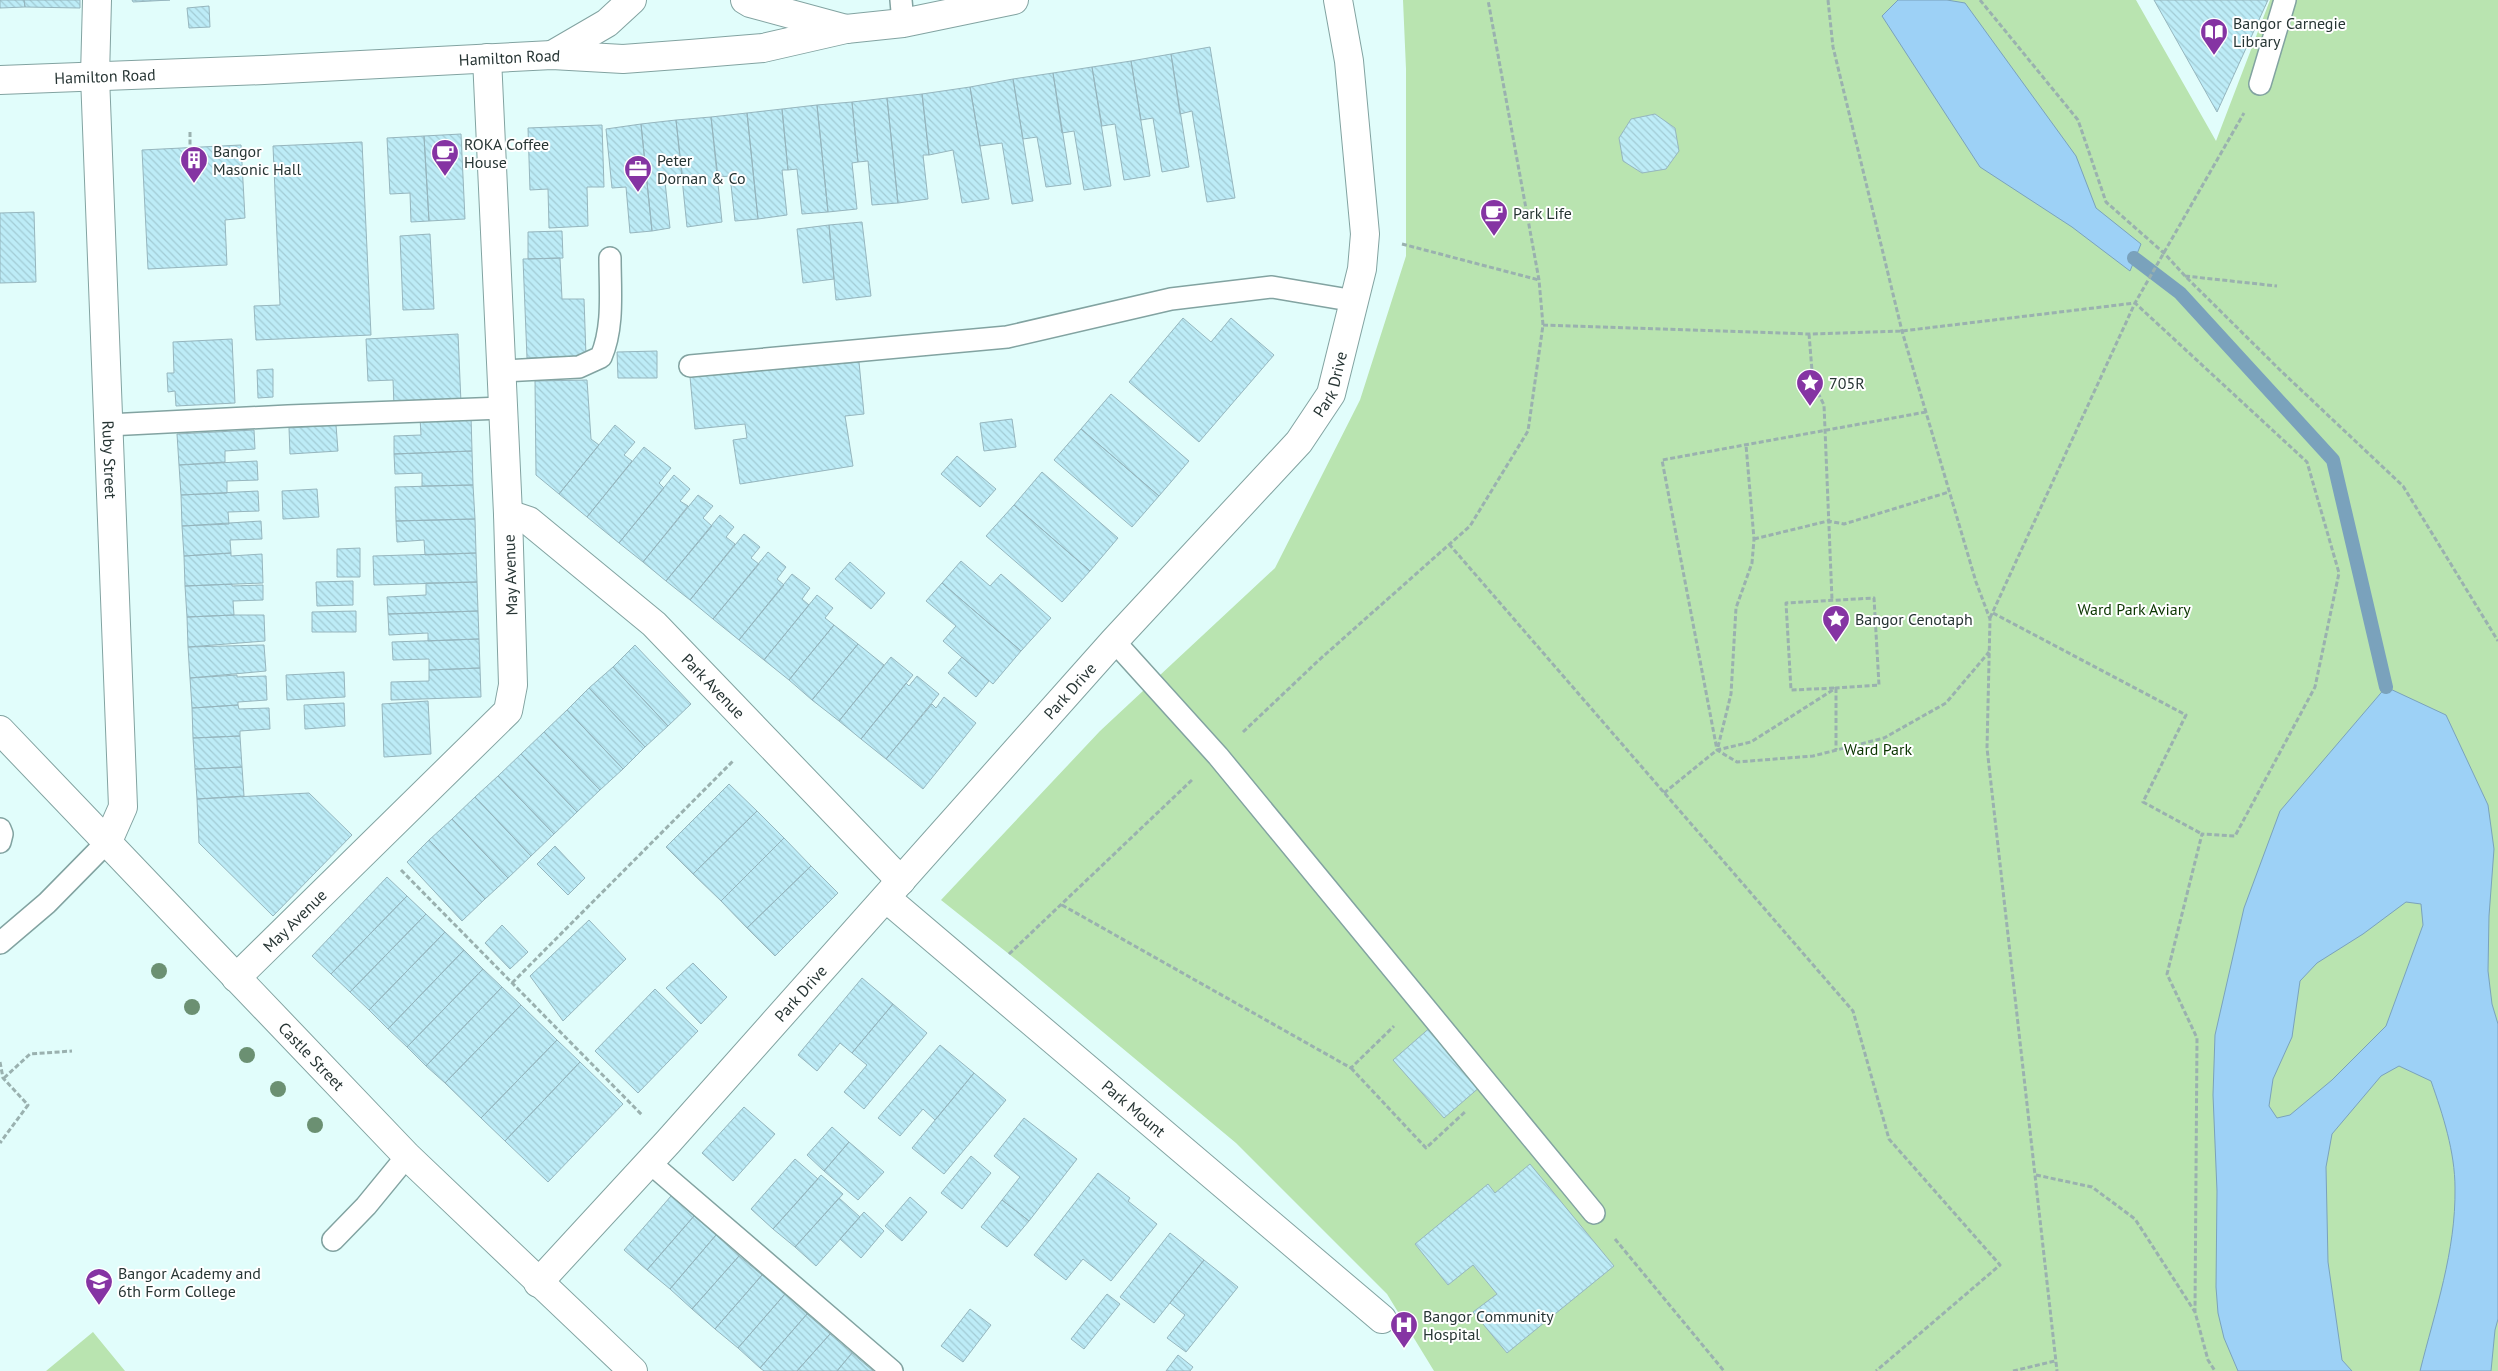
<svg xmlns="http://www.w3.org/2000/svg" width="2498" height="1371" font-family="'PT Sans',sans-serif">
<style>
.park{fill:#b9e4b0}
.water{fill:#9dd1f6;stroke:#7aa2bc;fill-rule:evenodd}
.lines{fill:none;stroke-linecap:round;stroke-linejoin:round}
.stream{stroke:#7aa2bc;stroke-width:14}
.building{fill:url(#building-back-hatch);stroke:#96b6be}
.service-casing{stroke:#82a3a1;stroke-width:24}
.minor-casing{stroke:#82a3a1;stroke-width:30}
.tertiary-casing{stroke:#82a3a1;stroke-width:30}
.secondary-casing{stroke:#82a3a1;stroke-width:30}
.path{stroke:#9ab1af;stroke-width:3;stroke-dasharray:5 2.5;stroke-linecap:butt}
.service{stroke:#fff;stroke-width:21}
.minor{stroke:#fff;stroke-width:28}
.tertiary{stroke:#fff;stroke-width:28}
.secondary{stroke:#fff;stroke-width:28}
.tree{fill:#6b9072}
.labels{text-anchor:middle;dominant-baseline:central;stroke-width:4;stroke-linejoin:round;paint-order:stroke}
.poi-label{font-size:16px;fill:#273534;stroke:#fff;text-anchor:start}
.street-label{font-size:16px;fill:#273534;stroke:#fff}
.park-label{font-size:16px;fill:#0b3601;stroke:#fff}
</style>
<defs>
<pattern id="building-back-hatch" width="6" height="6" patternUnits="userSpaceOnUse" patternTransform="scale(1.25)"><rect width="6" height="6" fill="#bdecf7"/><path d="M-1 5l2 2M0 0l6 6M5-1l2 2" fill="none" stroke="#a2cbd4"/></pattern>
</defs>
<rect width="100%" height="100%" fill="#e1fdfb"/>
<path class="park" d="M1403 0H2136L2216 141 2270 0H2498V1371H1434L1387 1294 1236 1143 1019 962 941 900 1100 731 1275 568 1360 400 1406 256V69Z
M93 1332 125 1371H46Z"/>
<path class="water" d="M1898 0H1947L1965 3 2076 156 2096 208 2141 244 2130 271 2072 227 1980 167 1882 16Z
M2386 687 2446 715 2488 805 2494 849 2489 916 2488 971 2492 1004 2498 1024V1319L2495 1330 2491 1371H2420C2435 1311 2456 1251 2455 1188 2455 1152 2443 1115 2431 1081L2399 1066 2381 1076 2332 1134 2326 1167 2328 1262 2342 1360 2352 1371H2238L2224 1338 2218 1313 2216 1287 2217 1191 2213 1095 2215 1035 2244 908 2280 811ZM2406 902 2421 904 2423 925 2386 1026 2332 1080 2290 1115 2277 1118 2269 1106 2273 1079 2292 1037 2300 981 2317 963 2363 934Z"/>
<g class="lines">
<path class="stream" d="M2134 258 2180 293 2333 460 2386 687"/>
</g>
<path class="building" d="M0 0H24L25 7 0 8Z
M24 0H80V8L25 7Z
M132 0H170L133 2Z
M2154 0H2268L2217 112Z
M209 6 210 27 189 28 187 8Z
M1210 47 1235 198 1207 202 1192 111 1180 114 1171 54Z
M1171 54 1189 167 1162 172 1153 118 1141 120 1131 61Z
M1131 61 1150 176 1124 180 1115 124 1102 126 1092 67Z
M1092 67 1111 186 1084 190 1074 131 1062 133 1053 73Z
M1053 73 1071 184 1046 187 1037 137 1023 139 1013 79Z
M1013 79 1033 201 1012 204 1002 143 980 146 970 87Z
M970 87 989 199 962 203 953 150 929 155 922 94Z
M922 94 929 155H923L928 199 898 203 887 98Z
M887 98 898 203 872 205 868 161 858 162 852 102Z
M852 102 858 162 852 163 857 209 828 212 817 105Z
M817 105 828 212 802 214 797 169 788 170 782 109Z
M782 109 788 170H782L787 215 758 219 747 113Z
M747 113 758 219 735 221 730 176 718 177 711 117Z
M1655 114 1675 128 1679 151 1666 169 1642 173 1623 161 1619 138 1631 119Z
M711 117 722 222 687 227 676 120Z
M676 120 683 181 665 182 670 228 652 231 641 124Z
M641 124 652 231 630 233 626 187 612 188 606 129Z
M602 125 604 187H587L588 226 549 228 548 189 530 190 528 128Z
M461 134 465 219 429 221 424 136Z
M424 136 429 221 411 222 410 193 390 194 387 138Z
M362 142 371 335 256 340 254 306 280 305 273 146Z
M241 145 245 218 225 220 227 265 148 269 142 150Z
M34 212 36 282 0 283V213Z
M862 222 871 296 836 300 829 225Z
M829 225 834 279 803 283 797 229Z
M562 231 563 258 528 259V232Z
M430 234 434 309 403 310 400 236Z
M560 258 562 299H584L586 356 527 358 523 259Z
M1183 318 1211 342 1231 318 1274 355 1199 442 1129 382Z
M458 334 461 403 394 406 393 380 368 381 366 339Z
M232 339 235 403 176 406 175 391 168 392 167 373H174L173 342Z
M657 351V378H618L617 352Z
M859 362 864 414 845 416 853 466 740 484 733 440 747 438 745 424 695 429 690 377Z
M273 369V397L258 398 257 370Z
M587 380 591 439 599 445 559 494 536 475 535 381Z
M1111 394 1189 461 1159 496 1081 429Z
M471 416 472 451 394 454V436L421 435 420 418Z
M1012 419 1016 447 984 451 980 423Z
M336 425 338 451 290 454 289 428Z
M615 425 635 442 624 455 632 461 587 517 559 494Z
M1081 429 1159 496 1132 527 1054 460Z
M254 430 255 449 225 451V462L179 465 177 434Z
M644 447 671 468 659 483 664 488 619 543 587 517Z
M472 451 473 485 422 486V473L395 474 394 454Z
M957 456 996 489 980 507 941 474Z
M257 461 258 480 227 481V493L181 495 179 465Z
M1042 472 1118 538 1090 571 1014 505Z
M674 475 690 489 680 501 688 506 643 562 619 543Z
M473 485 475 519 396 521 395 487Z
M317 489 319 517 283 519 282 491Z
M258 491 259 511 228 512 229 524 182 526 181 495Z
M698 495 713 506 703 518 712 526 666 581 643 562Z
M1014 505 1090 571 1062 602 986 536Z
M720 515 734 527 726 537 735 544 690 600 666 581Z
M475 519 476 553 425 555 424 540 397 542 396 521Z
M261 521 262 539 230 540 231 553 184 556 182 526Z
M744 534 760 547 751 558 759 564 713 619 690 600Z
M360 548V577H337V549Z
M768 552 786 567 777 579 784 585 739 640 713 619Z
M231 553V556L262 554 263 583 185 586 184 556Z
M476 553 477 582 374 585 373 556Z
M961 561 990 586 1001 574 1051 618 1021 651 942 583Z
M850 562 885 593 871 609 835 579Z
M792 574 810 588 802 599 809 605 764 660 739 640Z
M353 581V605L317 606 316 582Z
M477 582 478 611 388 614 387 597 426 595V583Z
M942 583 1021 651 993 684 943 641 956 626 926 601Z
M232 584V586L263 585V600L233 601 234 615 187 617 185 586Z
M817 595 833 608 825 618 834 625 789 680 764 660Z
M356 611V632H312V612Z
M478 611 479 639 428 641V633L389 635 388 614Z
M234 615H264L265 641 188 647 187 617Z
M834 625 858 644 812 700 789 680Z
M479 639 480 668 429 670V659L393 660 392 642Z
M858 644 884 665 839 721 812 700Z
M264 645 266 671 190 678 188 647Z
M635 645 691 704 668 726 613 667Z
M891 657 913 675 861 739 839 721Z
M962 657 989 681 976 697 948 673Z
M613 667 668 726 645 747 589 688Z
M480 668 481 697 391 700V682L429 681V670Z
M344 672 345 697 287 700 286 675Z
M237 675V677L266 676 267 700 238 702V705L192 708 190 678Z
M917 676 939 694 886 759 861 739 906 683 909 686Z
M589 688 645 747 623 769 567 710Z
M944 697 976 723 923 789 886 759 932 704 936 708Z
M428 701 431 754 384 757 382 704Z
M344 703 345 726 305 729 304 705Z
M238 705 239 709 269 708 270 729 240 731V736L193 738 192 708Z
M567 710 623 769 600 790 544 732Z
M544 732 600 790 577 812 521 754Z
M240 736 242 767 195 769 193 738Z
M521 754 577 812 554 834 498 776Z
M242 767 244 796 197 799 195 769Z
M498 776 554 834 531 856 475 797Z
M729 784 757 811 693 874 666 847Z
M309 793 352 835 273 916 199 843 197 799Z
M475 797 531 856 508 878 452 819Z
M757 811 784 838 721 901 693 874Z
M452 819 508 878 485 899 429 840Z
M784 838 811 866 747 928 721 901Z
M429 840 485 899 462 921 407 862Z
M555 846 585 878 568 895 537 864Z
M811 866 838 893 775 956 747 928Z
M387 877 407 896 331 974 312 956Z
M407 896 426 914 350 992 331 974Z
M426 914 445 932 369 1010 350 992Z
M589 920 626 959 563 1021 530 976Z
M502 925 528 952 510 969 485 943Z
M445 932 464 950 388 1029 369 1010Z
M464 950 483 969 407 1047 388 1029Z
M693 963 727 997 701 1024 666 988Z
M483 969 502 987 426 1066 407 1047Z
M862 978 893 1004 852 1053 840 1043 817 1071 798 1055Z
M502 987 521 1005 445 1083 426 1066Z
M655 989 698 1031 638 1093 595 1051Z
M893 1004 927 1033 864 1109 844 1092 867 1065 852 1053Z
M521 1005 557 1040 481 1118 445 1083Z
M1433 1025 1481 1086 1444 1118 1393 1060Z
M557 1040 580 1062 505 1141 481 1118Z
M940 1045 974 1073 935 1120 923 1109 900 1136 878 1118Z
M580 1062 623 1104 548 1182 505 1141Z
M974 1073 1006 1100 944 1174 912 1148Z
M744 1107 775 1134 733 1181 702 1153Z
M1024 1118 1077 1159 1029 1221 1002 1200 1020 1177 994 1156Z
M832 1127 849 1142 824 1171 807 1155Z
M849 1142 884 1172 858 1200 824 1171Z
M971 1156 991 1173 962 1209 941 1193Z
M795 1159 818 1179 773 1229 751 1209Z
M1530 1164 1614 1266 1507 1353 1473 1312 1497 1294 1473 1265 1448 1285 1415 1244 1488 1184 1495 1193Z
M1098 1173 1130 1198 1128 1201 1157 1224 1111 1281 1083 1259 1066 1280 1034 1255Z
M821 1175 843 1194 795 1247 773 1229Z
M671 1196 694 1216 647 1270 624 1250Z
M910 1197 927 1212 902 1241 885 1226Z
M839 1198 860 1217 816 1266 795 1247Z
M1002 1200 1029 1221 1007 1247 981 1227Z
M864 1212 884 1231 861 1258 840 1239Z
M694 1216 716 1235 670 1289 647 1270Z
M1170 1233 1204 1260 1154 1323 1120 1297Z
M716 1235 739 1256 692 1309 670 1289Z
M739 1256 762 1275 715 1329 692 1309Z
M1204 1260 1238 1287 1186 1352 1167 1338 1185 1315 1170 1303Z
M762 1275 785 1294 738 1348 715 1329Z
M785 1294 807 1314 760 1368 738 1348Z
M1107 1294 1120 1304 1084 1349 1071 1339Z
M970 1309 991 1325 963 1362 941 1346Z
M807 1314 830 1334 797 1371H764L760 1368Z
M830 1334 852 1353 837 1371H797Z
M852 1353 873 1371H837Z
M1178 1355 1193 1367 1190 1371H1166Z"/>
<g class="lines">
<defs>
<path id="service" d="M901 0 903 23
M2260 84 2285 0
M690 366 1007 337 1171 299 1272 287 1355 301
M501 371 579 367 601 357C614 327 610 291 610 258
M108 425 288 416 503 408
M1114 641 1218 756 1594 1213
M0 829 2 834 0 842
M0 943 47 903 108 841
M649 1162 892 1371
M333 1240 366 1206 407 1156"/>
<g id="minor">
<path id="s1" d="M97 0 95 76 123 807 108 841"/>
<path id="s2" d="M508 514 529 521 654 624 901 881"/>
<path id="s3" d="M886 898 1382 1319"/>
<path id="s4" d="M236 978 508 711 513 685 508 514 487 58"/>
<path id="s5" d="M538 1283 668 1142 1114 641 1299 442 1331 394 1362 269 1365 234 1349 61 1338 0"/>
</g>
<g id="tertiary">
<path d="M745 0 750 3 846 29"/>
<path d="M552 55 607 23 632 0"/>
<path id="s6" d="M0 730 407 1156 633 1371"/>
</g>
<g id="secondary">
<path id="s7" d="M0 80 264 70 552 55 623 59 690 54 763 48 846 29 903 23 1014 0"/>
</g>
</defs>
<use href="#service" class="service-casing"/>
<use href="#minor" class="minor-casing"/>
<use href="#tertiary" class="tertiary-casing"/>
<use href="#secondary" class="secondary-casing"/>
<path class="path" d="M1828 0 1833 47 1902 331 1976 582 1990 619 1987 748 2057 1371
M1980 0 2078 120 2106 202 2165 254 2185 276 2281 371 2403 486 2498 641
M190 132V148
M1402 244 1539 280
M2185 276 2277 286
M1543 325 1809 334 1902 331 2135 303 2307 462 2339 573 2315 687 2235 836 2202 834 2167 974 2197 1038 2195 1312 2208 1360 2215 1371
M1809 334 1813 383 1824 405 1832 600
M1926 412 1662 460 1717 750 1737 762 1813 756 1884 738 1946 703 1989 652
M1754 539 1828 521 1844 524 1949 492
M1449 544 1853 1011 1889 1139 2000 1265 1876 1371
M1993 613 2186 715 2143 802 2202 834
M1990 618 2135 303 2244 113
M1836 688V750
M1243 732 1319 660 1470 526 1528 431 1543 325 1539 280 1488 0
M1718 747 1731 694 1736 608 1752 563 1754 539 1746 445
M1664 793 1717 750 1751 742 1836 688 1879 685 1874 598 1786 603 1791 690 1836 688
M401 870 642 1115
M1062 905 1351 1068 1394 1026
M1009 954 1193 779
M512 983 734 760
M0 1062 3 1078 28 1105 0 1143
M1351 1068 1426 1148 1466 1111
M4 1078 30 1054 72 1051
M2036 1175 2092 1187 2135 1219 2195 1312
M1615 1239 1724 1371
M2013 1371 2055 1361"/>
<use href="#service" class="service"/>
<use href="#minor" class="minor"/>
<use href="#tertiary" class="tertiary"/>
<use href="#secondary" class="secondary"/>
</g>
<g class="tree">
<circle cx="159" cy="971" r="8"/>
<circle cx="192" cy="1007" r="8"/>
<circle cx="247" cy="1055" r="8"/>
<circle cx="278" cy="1089" r="8"/>
<circle cx="315" cy="1125" r="8"/>
</g>
<defs>
<symbol id="library-pin" viewBox="-11 -11 22 30"><path d="M0 17L-7.5 6A9.5 9.5 0 1 1 7.5 6Z" fill="#8534a3" stroke="#fff"/><path d="M-6-4Q-3-5.5-.7-3.5V5Q-3 3-6 4ZM6-4Q3-5.5 .7-3.5V5Q3 3 6 4Z" fill="#fff"/></symbol>
<symbol id="cafe-pin" viewBox="-11 -11 22 30"><path d="M0 17L-7.5 6A9.5 9.5 0 1 1 7.5 6Z" fill="#8534a3" stroke="#fff"/><path d="M-5.5-4.5H6V0H3Q3 3.5 0 3.5H-2.5Q-5.5 3.5-5.5 0ZM3-3.2v2h1.7v-2ZM-6 4.5H4V6H-6Z" fill="#fff"/></symbol>
<symbol id="building-pin" viewBox="-11 -11 22 30"><path d="M0 17L-7.5 6A9.5 9.5 0 1 1 7.5 6Z" fill="#8534a3" stroke="#fff"/><path d="M-4-6H4V6H1V3H-1V6H-4ZM-2.5-4.3h1.7v1.8h-1.7ZM.8-4.3h1.7v1.8H.8ZM-2.5-1h1.7V.8h-1.7ZM.8-1h1.7V.8H.8Z" fill="#fff"/></symbol>
<symbol id="office-pin" viewBox="-11 -11 22 30"><path d="M0 17L-7.5 6A9.5 9.5 0 1 1 7.5 6Z" fill="#8534a3" stroke="#fff"/><path d="M-6-3h4V-5.5h4V-3h4V5H-6ZM-1-4.5V-3h2v-1.5ZM-6 0V1H6V0Z" fill="#fff"/></symbol>
<symbol id="sight-pin" viewBox="-11 -11 22 30"><path d="M0 17L-7.5 6A9.5 9.5 0 1 1 7.5 6Z" fill="#8534a3" stroke="#fff"/><path d="M0-6L1.8-2.2L6-1.7L2.9 1.2L3.7 5.4L0 3.3L-3.7 5.4L-2.9 1.2L-6-1.7L-1.8-2.2Z" fill="#fff"/></symbol>
<symbol id="school-pin" viewBox="-11 -11 22 30"><path d="M0 17L-7.5 6A9.5 9.5 0 1 1 7.5 6Z" fill="#8534a3" stroke="#fff"/><path d="M0-5L7-2L0 1L-7-2ZM-4 1L0 2.5L4 1V4Q0 6-4 4Z" fill="#fff"/></symbol>
<symbol id="hospital-pin" viewBox="-11 -11 22 30"><path d="M0 17L-7.5 6A9.5 9.5 0 1 1 7.5 6Z" fill="#8534a3" stroke="#fff"/><path d="M-5-5h3v3.5h4V-5h3V5h-3V1.5h-4V5h-3Z" fill="#fff"/></symbol>
</defs>
<g fill-rule="evenodd">
<use href="#library-pin" x="2198" y="16" width="32" height="43"/>
<use href="#cafe-pin" x="429" y="137" width="32" height="43"/>
<use href="#building-pin" x="178" y="144" width="32" height="43"/>
<use href="#office-pin" x="622" y="153" width="32" height="43"/>
<use href="#cafe-pin" x="1478" y="197" width="32" height="43"/>
<use href="#sight-pin" x="1794" y="367" width="32" height="43"/>
<use href="#sight-pin" x="1820" y="603" width="32" height="43"/>
<use href="#school-pin" x="83" y="1266" width="32" height="43"/>
<use href="#hospital-pin" x="1388" y="1309" width="32" height="43"/>
</g>
<g class="labels">
<g class="poi-label">
<text x="2233" y="23">Bangor Carnegie<tspan x="2233" dy="18">Library</tspan></text>
<text x="464" y="144">ROKA Coffee<tspan x="464" dy="18">House</tspan></text>
<text x="213" y="151">Bangor<tspan x="213" dy="18">Masonic Hall</tspan></text>
<text x="657" y="160">Peter<tspan x="657" dy="18">Dornan &amp; Co</tspan></text>
<text x="1513" y="213">Park Life</text>
<text x="1829" y="383">705R</text>
<text x="1855" y="619">Bangor Cenotaph</text>
<text x="118" y="1273">Bangor Academy and<tspan x="118" dy="18">6th Form College</tspan></text>
<text x="1423" y="1316">Bangor Community<tspan x="1423" dy="18">Hospital</tspan></text>
</g>
<g class="street-label">
<text stroke="none"><textPath href="#s7" startOffset="510">Hamilton Road</textPath></text>
<text stroke="none"><textPath href="#s7" startOffset="105">Hamilton Road</textPath></text>
<text stroke="none"><textPath href="#s5" startOffset="1201">Park Drive</textPath></text>
<text stroke="none"><textPath href="#s1" startOffset="460">Ruby Street</textPath></text>
<text transform="translate(510 575) rotate(-92)">May Avenue</text>
<text stroke="none"><textPath href="#s2" startOffset="270">Park Avenue</textPath></text>
<text stroke="none"><textPath href="#s5" startOffset="796">Park Drive</textPath></text>
<text stroke="none"><textPath href="#s4" startOffset="82">May Avenue</textPath></text>
<text stroke="none"><textPath href="#s5" startOffset="391">Park Drive</textPath></text>
<text stroke="none"><textPath href="#s6" startOffset="451">Castle Street</textPath></text>
<text stroke="none"><textPath href="#s3" startOffset="325">Park Mount</textPath></text>
</g>
<g class="park-label">
<text x="2134" y="609">Ward Park Aviary</text>
<text x="1878" y="749">Ward Park</text>
</g>
</g>
</svg>
